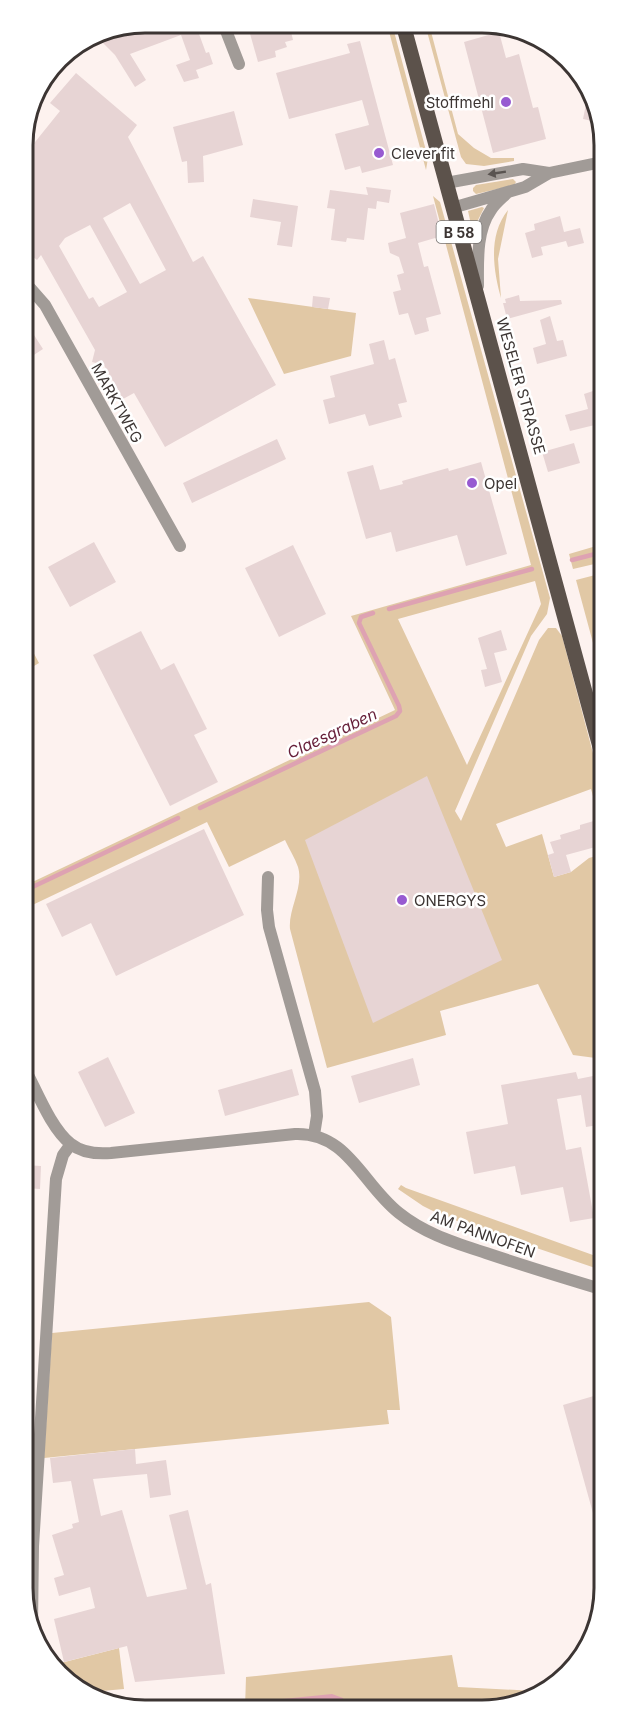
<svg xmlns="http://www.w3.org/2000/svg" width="627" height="1733" font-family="Inter,sans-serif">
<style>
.green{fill:#e1c8a5;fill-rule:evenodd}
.water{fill:#dea2b2}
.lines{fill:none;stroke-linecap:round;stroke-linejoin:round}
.stream{stroke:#dea2b2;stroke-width:4.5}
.building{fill:#e7d4d4;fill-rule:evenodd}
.minor{stroke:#a19b97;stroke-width:12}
.primary{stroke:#5c524b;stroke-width:15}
.oneway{fill:#5a5451}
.poi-dot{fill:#975ad1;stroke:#fff;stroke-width:2}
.labels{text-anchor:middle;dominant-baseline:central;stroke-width:5;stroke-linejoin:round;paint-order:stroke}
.shield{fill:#fff;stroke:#767270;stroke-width:1.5}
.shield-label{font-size:14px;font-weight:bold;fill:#3c3533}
.poi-label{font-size:15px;fill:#3c3533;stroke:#fff;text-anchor:start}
.street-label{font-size:15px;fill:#3c3533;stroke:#fff}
.water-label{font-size:16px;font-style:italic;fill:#661f39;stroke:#fff}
.rim{fill:none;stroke:#3c3533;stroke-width:3}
</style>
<rect width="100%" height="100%" fill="#fdf2ef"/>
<path class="green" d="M387 24H392L428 158 426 170Z
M425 24H429L458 134 474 148 491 158H514V161L484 166 466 164 461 157Z
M513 179 516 182 514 185 476 194 473 191V188L476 185Z
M433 196 440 202 550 598 547 614 531 636 455 811 461 821 539 640 548 628H556L562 636 603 791V833L591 789 496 824 506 847 542 834 554 877 571 872 589 858 603 854V1059L573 1055 538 984 440 1011 446 1035 327 1068 290 929C288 909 304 887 298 867 295 858 289 849 285 840L229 867 207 822 24 909V886L395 710 351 616 531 565ZM535 581 541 604 467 765 398 619Z
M482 207 484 208 474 228 472 229 468 211Z
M508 210 498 259 501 298C493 269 488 235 508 210Z
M248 298 356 313 351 356 284 374Z
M603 544V562L573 569 569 554Z
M603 573V680L576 580Z
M24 635 39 663 24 672Z
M401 1185 406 1188 604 1259V1271L443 1216 423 1206 398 1189Z
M369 1302 391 1317 400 1410H387L389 1424 44 1458 52 1333Z
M119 1648 124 1689 91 1692 58 1674 53 1665Z
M452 1655 458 1687 535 1691 506 1708H346L345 1701 245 1708 246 1677Z"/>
<path class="water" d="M332 1694 343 1698 346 1708H265L267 1703 273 1700Z"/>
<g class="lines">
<path class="stream" d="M572 560 603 552
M389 609 532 569
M200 808 396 716 400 711 399 706 359 623 361 617 373 613
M24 891 178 818"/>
</g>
<path class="building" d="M145 22 195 23 206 53 209 52 213 64 196 70 199 78 184 82 176 65 190 60 181 35 130 54 146 80 135 87 115 55 98 38 123 29 122 27Z
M247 23H289L293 40 285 42 287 47 275 51 276 57 258 62Z
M499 32 506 58 519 54 533 108 538 107 546 139 493 153 464 42Z
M360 41 393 165 362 173 360 166 345 170 335 134 369 125 362 100 289 119 276 73 350 53 347 44Z
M76 73 137 125 128 137 193 262 203 256 276 385 165 447 134 393 123 399 104 365 92 362 95 350 41 255 37 260 32 256 28 258 23 253V157L60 111 50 103ZM130 203 166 270 140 284 103 218ZM90 225 127 292 99 307 93 297 89 299 59 246 65 238Z
M588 94 602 121V123L583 119Z
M234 111 243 145 203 156 204 182 188 183 187 161 182 162 173 127Z
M366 187 391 190 389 203 377 201 376 209 368 208 364 240 347 238 346 242 331 240 335 209 327 208 330 190 368 195Z
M253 199 298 206 292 247 277 245 281 222 250 217Z
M434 204 442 236 418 243 424 267 428 266 441 314 426 318 429 331 415 335 408 313 399 315 393 292 401 290 397 275 404 273 399 257 390 253 388 243 406 238 400 213Z
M560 216 564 232 580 228 584 243 568 247 566 241 541 247 543 255 532 258 525 233 535 230 534 224Z
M519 295 520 301 561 300 562 304 507 319 503 303H506L505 299Z
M313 296 330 298 328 309 312 307Z
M550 316 557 341 563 340 567 356 537 364 533 348 546 344 540 320Z
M23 318 43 349 23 362Z
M384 340 389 360 395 358 407 402 398 404 402 417 369 426 365 414 329 424 323 400 335 397 330 376 374 364 369 344Z
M596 390 603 423 570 431 565 415 588 409 584 394Z
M277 439 286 459 192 503 183 483Z
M574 443 580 463 548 472 542 452Z
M481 462 507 554 466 566 457 535 396 552 391 532 366 539 347 472 373 465 380 490 403 484 402 481 448 468 449 471Z
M94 542 116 582 70 607 48 567Z
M293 545 326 614 279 637 245 568Z
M501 630 507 650 494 653 502 682 485 687 481 670 487 669 478 638Z
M141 631 161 670 174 663 207 729 194 735 218 782 170 806 93 655Z
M427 776 502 960 373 1023 305 840Z
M597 820 603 845 566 855 571 872 554 877 548 855 554 853 550 842 561 839 560 835 580 829V825Z
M204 829 244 915 116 976 91 923 62 937 46 904Z
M108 1057 135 1113 105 1127 78 1072Z
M413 1058 420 1085 359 1103 351 1076Z
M292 1069 299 1095 225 1116 218 1090Z
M576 1072 578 1079 603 1074 604 1124 586 1127 581 1095 557 1099 566 1150 581 1147 594 1218 570 1222 563 1187 521 1195 515 1166 474 1174 466 1132 508 1124 501 1085Z
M24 1165 41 1166 40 1189 24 1188Z
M604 1393V1542H601L563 1405Z
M135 1449 136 1464 166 1460 171 1495 150 1498 147 1474 93 1479 101 1516 122 1510 147 1597 187 1589 169 1515 188 1510 206 1585 211 1583 225 1674 135 1682 127 1646 64 1662 54 1619 95 1608 90 1587 59 1596 54 1578 64 1575 52 1535 73 1528 72 1524 79 1522 71 1481 53 1483 50 1458Z"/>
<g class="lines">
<path class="minor" d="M223 23 239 64
M446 183 523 169 549 173 602 162
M452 208 525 187 549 173
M23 280 45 305 180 546
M478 286C478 262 476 231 491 210 495 203 502 198 508 192
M268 877 267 910 269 927 315 1091 317 1116 314 1135
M24 1067C36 1089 51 1129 71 1144 82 1153 98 1154 111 1153L295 1134C348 1132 362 1184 399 1213 425 1234 456 1243 486 1253 525 1266 564 1278 604 1290
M32 1625 33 1546 56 1179 63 1155 71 1144"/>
<path class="primary" d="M403 24 603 758"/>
</g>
<defs><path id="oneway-solid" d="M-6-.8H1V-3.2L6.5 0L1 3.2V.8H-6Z" transform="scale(1.5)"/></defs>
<use class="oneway" href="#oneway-solid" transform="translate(497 173) rotate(171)"/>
<g class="poi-dot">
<circle cx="506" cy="102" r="6"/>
<circle cx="379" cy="153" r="6"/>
<circle cx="472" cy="483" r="6"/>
<circle cx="402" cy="900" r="6"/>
</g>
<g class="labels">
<rect class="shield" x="436.5" y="221" width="45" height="22" rx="4.5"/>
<g class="shield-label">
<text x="459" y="232">B 58</text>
</g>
<g class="poi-label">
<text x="494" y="102" text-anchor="end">Stoffmehl</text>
<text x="391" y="153">Clever fit</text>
<text x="484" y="483">Opel</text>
<text x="414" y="900">ONERGYS</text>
</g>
<g class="street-label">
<text transform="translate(521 386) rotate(74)">WESELER STRASSE</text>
<text transform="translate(117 403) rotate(61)">MARKTWEG</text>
<text transform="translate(483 1234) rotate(20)">AM PANNOFEN</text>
</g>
<g class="water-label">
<text transform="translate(332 733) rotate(-25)">Claesgraben</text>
</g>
</g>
<path d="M0 0H627V1733H0ZM145 33H482A112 112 0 0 1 594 145V1588A112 112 0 0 1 482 1700H145A112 112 0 0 1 33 1588V145A112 112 0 0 1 145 33Z" fill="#fff" fill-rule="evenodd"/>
<path class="rim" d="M145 33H482A112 112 0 0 1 594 145V1588A112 112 0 0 1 482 1700H145A112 112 0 0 1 33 1588V145A112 112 0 0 1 145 33Z"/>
</svg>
